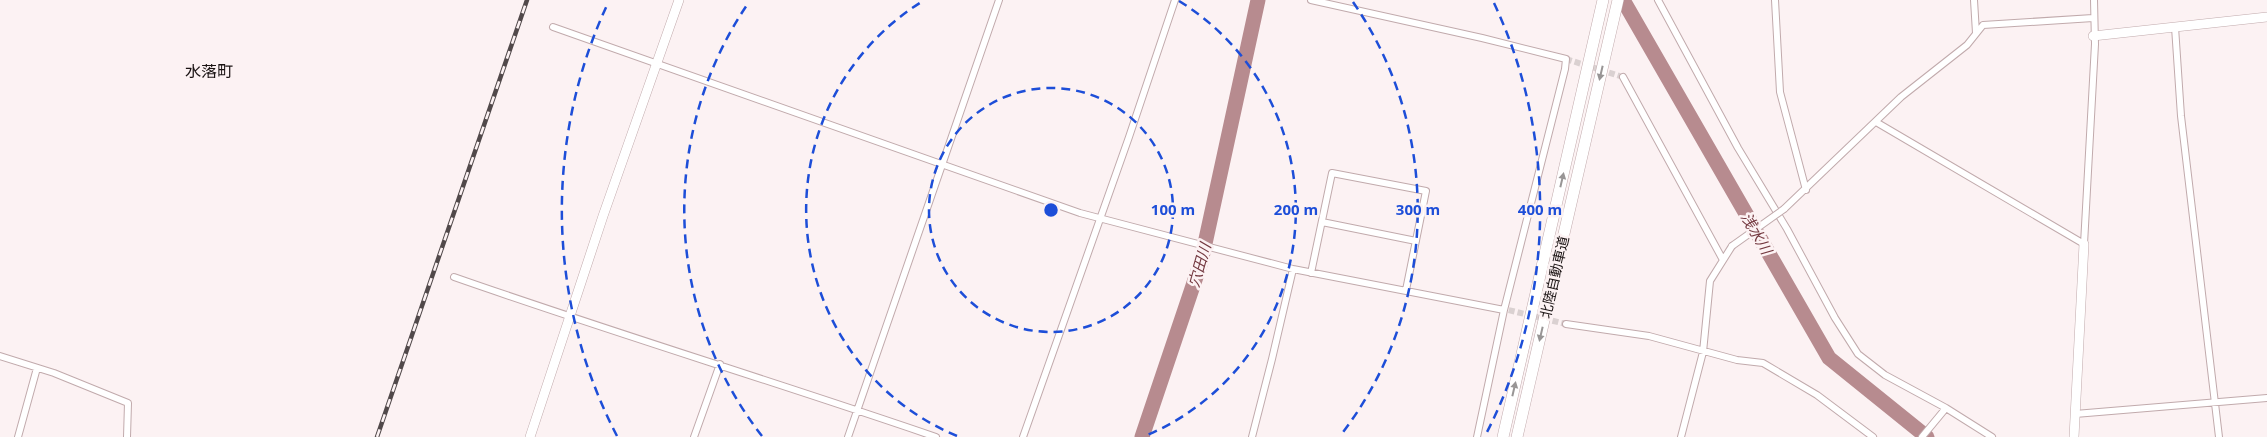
<svg xmlns="http://www.w3.org/2000/svg" width="2267" height="437" font-family="'Noto Sans','Noto Sans JP',sans-serif">
<style>
.lines{fill:none;stroke-linecap:round;stroke-linejoin:round}
.river{stroke:#b78b8f;stroke-width:15}
.street-tunnel{stroke:#dad1d1;stroke-width:6;stroke-dasharray:6 3;stroke-linecap:butt}
.street-casing{stroke:#c1aaac;stroke-width:8}
.secondary-casing{stroke:#c1aaac;stroke-width:10}
.highway-casing{stroke:#c1aaac;stroke-width:12}
.street{stroke:#fff;stroke-width:6}
.secondary{stroke:#fff;stroke-width:9}
.highway{stroke:#fff;stroke-width:11}
.rail-casing{stroke:#51494a;stroke-width:4.5}
.rail{stroke:#fcf2f3;stroke-width:2.5;stroke-dasharray:8;stroke-linecap:butt}
.street-bridge-casing{stroke:#c1aaac;stroke-width:8;stroke-linecap:butt}
.street-bridge{stroke:#fff;stroke-width:6}
.oneway{fill:#989595}
.ring{fill:none;stroke:#1d4ed8;stroke-width:2.5;stroke-dasharray:9 6}
.labels{text-anchor:middle;dominant-baseline:central;stroke-width:5;stroke-linejoin:round;paint-order:stroke}
.street-label{font-size:14px;fill:#1a1313;stroke:#fcf2f3}
.water-label{font-size:15px;font-style:italic;fill:#743940;stroke:#fcf2f3}
.quarter-label{font-size:16px;fill:#1a1313;stroke:#fcf2f3}
.centre{fill:#1d4ed8;stroke:#fcf2f3;stroke-width:2.5}
.ring-label{font-size:15px;text-anchor:middle;font-weight:bold;fill:#1d4ed8;stroke:#fcf2f3;stroke-width:5;stroke-linejoin:round;paint-order:stroke}
</style>
<rect width="100%" height="100%" fill="#fcf2f3"/>
<g class="lines">
<path class="river" d="M1623 0 1829 358 1927 437
M1142 437 1201 262 1258 0"/>
<path class="street-tunnel" d="M1566 59 1623 77
M1500 308 1566 324"/>
<defs>
<path id="street" d="M1311 0 1482 38 1566 59 1565 69 1504 310 1477 437
M1658 0 1738 148 1787 229 1835 318 1858 354 1885 375 1946 408 1992 437
M1775 0 1780 92 1806 190
M1974 0 1976 33
M553 27 1080 213 1293 269 1504 310
M2175 27 2181 116 2219 437
M1623 77 1723 260
M1876 122 2084 244 2095 44 2094 0
M1784 209 1901 97 1967 45 1983 25 2093 18
M1322 222 1416 241
M1311 273 1332 173 1426 191 1406 290
M454 277C614 333 776 382 936 437
M1566 324 1649 336 1737 360 1763 363 1817 395 1873 437
M0 356 54 373 128 403 127 437
M2075 414 2267 398
M18 437 37 368
M694 437 720 364
M848 437 999 0
M1023 437 1129 137 1175 0
M1252 437 1272 359 1293 269
M1681 437 1703 352 1710 281 1732 246
M1922 437 1946 408"/>
<path id="secondary" d="M2093 36 2267 17
M530 437 603 216 679 0
M2074 437 2084 244"/>
<path id="highway" d="M1503 437 1603 0
M1517 437 1618 0"/>
</defs>
<use href="#street" class="street-casing"/>
<use href="#secondary" class="secondary-casing"/>
<use href="#highway" class="highway-casing"/>
<use href="#street" class="street"/>
<use href="#secondary" class="secondary"/>
<use href="#highway" class="highway"/>
<defs>
<path id="rail" d="M377 437 527 0"/>
</defs>
<use href="#rail" class="rail-casing"/>
<use href="#rail" class="rail"/>
<defs>
<path id="street-bridge" d="M1732 246 1784 209"/>
</defs>
<use href="#street-bridge" class="street-bridge-casing"/>
<use href="#street-bridge" class="street-bridge"/>
</g>
<defs><path id="oneway-solid" d="M-6-.8H1V-3.2L6.5 0L1 3.2V.8H-6Z" transform="scale(1.25)"/></defs>
<g class="oneway">
<use href="#oneway-solid" transform="translate(1601 73) rotate(103)"/>
<use href="#oneway-solid" transform="translate(1562 180) rotate(-77)"/>
<use href="#oneway-solid" transform="translate(1541 334) rotate(103)"/>
<use href="#oneway-solid" transform="translate(1514 389) rotate(-77)"/>
</g>
<g class="ring">
<circle cx="1051" cy="210" r="122"/>
<path d="M957 436A245 245 0 0 1 923 1M1179 1A245 245 0 0 1 1145 436"/>
<path d="M762 436A367 367 0 0 1 749 2M1353 2A367 367 0 0 1 1340 436"/>
<path d="M617 436A489 489 0 0 1 608 3M1494 3A489 489 0 0 1 1485 436"/>
</g>
<g class="labels">
<g class="street-label">
<text transform="translate(1554 277) rotate(-77)">北陸自動車道</text>
</g>
<g class="water-label">
<text transform="translate(1757 233) rotate(60)">浅水川</text>
<text transform="translate(1199 265) rotate(-74)">穴田川</text>
</g>
<g class="quarter-label">
<text x="209" y="71">水落町</text>
</g>
</g>
<circle cx="1051" cy="210" r="8" class="centre"/>
<g class="ring-label">
<text x="1173" y="215">100 m</text>
<text x="1296" y="215">200 m</text>
<text x="1418" y="215">300 m</text>
<text x="1540" y="215">400 m</text>
</g>
</svg>
